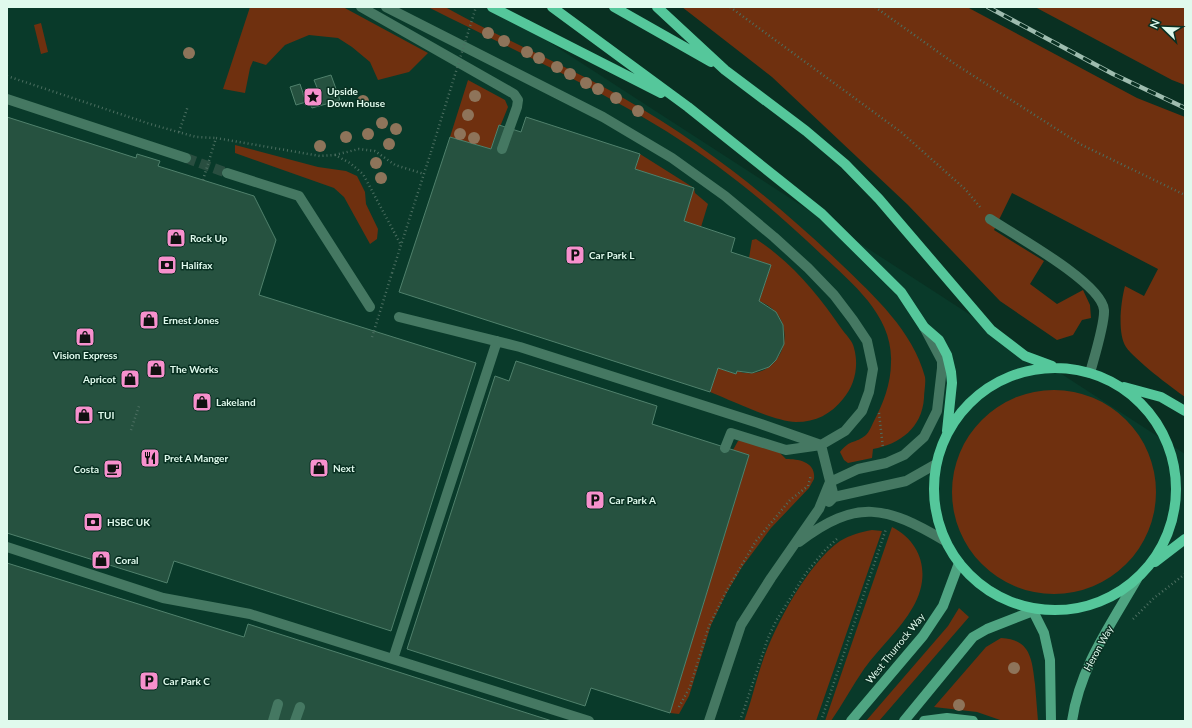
<svg xmlns="http://www.w3.org/2000/svg" width="1192" height="728" font-family="Lato,sans-serif">
<style>
.built{fill:#093a2a}
.green{fill:#6f300f}
.building{fill:#265240;stroke:#50816c}
.lines{fill:none;stroke-linecap:round;stroke-linejoin:round}
.street-tunnel{stroke:#294e40;stroke-width:10;stroke-dasharray:10 5;stroke-linecap:butt}
.path{stroke:#4c6f61;stroke-width:2.5;stroke-dasharray:1 3;stroke-linecap:butt}
.lane{stroke:#457862;stroke-width:10}
.secondary{stroke:#4fa582;stroke-width:10}
.primary{stroke:#55c79b;stroke-width:10}
.rail-casing{stroke:#9ebcaf;stroke-width:4.5}
.rail{stroke:#093022;stroke-width:3;stroke-dasharray:9;stroke-linecap:butt}
.path-bridge{stroke:#4c6f61;stroke-width:2.5;stroke-dasharray:1 3;stroke-linecap:butt}
.tree{fill:#8e745a}
.labels{text-anchor:middle;dominant-baseline:central;stroke-width:3;stroke-linejoin:round;paint-order:stroke}
.poi-label{font-size:10px;font-weight:bold;fill:#e0faed;stroke:#093022;text-anchor:start}
.street-label{font-size:10px;fill:#e0faed;stroke:#093022}
</style>
<rect width="100%" height="100%" fill="#093022"/>
<path class="built" d="M7 7H495L1185 454V721H7Z"/>
<path class="green" d="M250 7H343L428 53 409 72 378 80 370 62 352 47 338 38 309 35 285 45 266 65 253 61 250 68 245 93 223 89Z
M428 7H445C504 40 566 65 625 99 704 144 776 202 842 265 874 296 913 331 925 377 926 383 924 392 924 398 922 428 900 444 873 449L872 458 848 463 844 460 840 452C850 439 855 444 866 435 869 432 871 427 873 423 883 404 891 384 891 362 893 316 853 284 822 255 774 209 722 166 666 131 590 84 507 47 428 7Z
M682 7H967L1137 98 1185 117V397C1172 388 1134 359 1126 347 1117 333 1121 301 1125 286L1144 296 1158 269 1012 193 994 230 1044 261 1030 284 1057 304 1083 290 1090 305 1091 318 1082 320 1073 335 1057 340 1000 301 908 205 772 77Z
M1035 7H1185V85L1172 80Z
M41 23 48 52 41 54 34 25Z
M468 80 505 100 508 107 491 149 450 137Z
M235 145 318 167 346 171 357 176 365 192 366 204 378 229 377 239 370 244 344 197 334 188 235 153Z
M640 154 694 188 695 193 708 204 701 227 684 221 694 188 635 169Z
M756 239C791 262 818 294 841 328 845 334 853 341 854 348 859 366 855 385 843 399 831 414 816 422 796 422 773 421 733 401 710 392L718 368 736 374 737 371C782 386 806 319 759 301L771 265 749 258 752 240Z
M952 492a102 102 0 1 1 204 0a102 102 0 1 1-204 0Z
M743 439 775 448 786 459C799 459 816 462 814 479L809 488 771 528 742 567 726 594 711 625 689 696 679 714 670 713 749 455 733 450 738 441Z
M892 527C923 543 931 576 913 607 900 630 879 648 864 669 852 686 843 704 831 721H825Z
M872 530 882 531 816 721H744C751 703 755 684 761 666 773 628 808 563 840 541 850 535 861 532 872 530Z
M959 608 969 617 879 721H866L948 626Z
M1001 638C1031 639 1032 660 1035 684 1036 696 1037 709 1038 721H1003L977 712 934 707 986 647Z"/>
<path class="building" d="M331 75 340 100 312 108 309 102H306L303 94 318 90 314 80Z
M300 84 306 102 296 105 290 87Z
M7 117 136 158 137 154 160 161 158 166 254 196 276 240 259 295 476 363 391 631 174 561 167 583 7 533Z
M526 117 640 154 635 169 694 188 684 221 735 238 731 252 771 265 759 301 776 312 783 325 784 344 776 360 769 367 752 373 737 371 736 374 718 368 710 392 399 292 450 137 491 149 499 125 521 132Z
M516 361 657 406 652 424 749 455 670 713 591 688 585 706 407 649 495 376 509 381Z
M7 563 244 637 248 624 552 721H7Z"/>
<g class="lines">
<path class="street-tunnel" d="M186 158 227 173"/>
<path class="path" d="M730 7 901 132 965 189 980 207
M875 7 955 64 1080 144 1185 195
M7 76 150 124 196 137 216 138
M179 132 188 106
M335 155 359 149 375 151 395 165 424 174
M203 180 216 138 320 156 335 155 350 163 363 174 401 245
M392 273 431 152
M372 337 374 331
M879 413 883 448
M131 430 139 406
M1133 619 1154 598 1185 574
M679 707 690 687 709 626 727 590 756 541 790 500 808 486 811 475
M740 721 768 638 776 621 806 573 826 549 838 538
M821 721 886 529"/>
<path class="lane" d="M361 7 514 94 518 100 517 107 502 149
M386 7 603 117 672 158 725 196 774 237 808 268 834 295 853 320 867 341 873 369 869 392 862 411 845 431 821 445 758 423 520 347 399 317
M7 99 186 158
M227 173 299 196 370 307
M990 219C1013 234 1102 283 1104 310 1105 323 1094 358 1090 373
M725 448 731 433 786 450 821 445 834 497
M829 502 834 497 906 481 936 464
M799 542C857 498 886 506 945 541
M7 547 163 598 250 614 589 721
M393 659 497 341
M273 721 278 704
M295 721 300 707
M709 721 741 625 771 578 819 509 830 482 858 469 886 463 904 455 924 437 937 411 942 368V361L924 327"/>
<path class="secondary" d="M851 721 923 636 943 606 959 563
M904 721 973 637 987 629 1033 611 1044 633 1050 660 1051 721
M924 721 947 718 973 721
M1072 721C1080 667 1110 626 1137 579"/>
<path class="primary" d="M492 7 661 93
M552 7 688 107 822 214 901 292 924 327 939 340 947 355 951 372 952 383 947 431
M614 7 711 62
M657 7 725 70 806 131 845 164 879 199 991 330 1025 356 1052 366
M934 489a121 121 0 1 1 242 0a121 121 0 1 1-242 0Z
M1124 387 1161 397 1185 411
M1155 562 1185 539"/>
<defs>
<path id="rail" d="M988 7 1113 74 1185 108"/>
</defs>
<use href="#rail" class="rail-casing"/>
<use href="#rail" class="rail"/>
<path class="path-bridge" d="M431 152 476 7
M374 331 392 273"/>
</g>
<g class="tree">
<circle cx="488" cy="33" r="6"/>
<circle cx="504" cy="41" r="6"/>
<circle cx="527" cy="52" r="6"/>
<circle cx="189" cy="53" r="6"/>
<circle cx="539" cy="58" r="6"/>
<circle cx="557" cy="67" r="6"/>
<circle cx="570" cy="74" r="6"/>
<circle cx="586" cy="83" r="6"/>
<circle cx="598" cy="89" r="6"/>
<circle cx="475" cy="96" r="6"/>
<circle cx="616" cy="98" r="6"/>
<circle cx="363" cy="101" r="6"/>
<circle cx="638" cy="111" r="6"/>
<circle cx="468" cy="115" r="6"/>
<circle cx="382" cy="123" r="6"/>
<circle cx="396" cy="129" r="6"/>
<circle cx="368" cy="134" r="6"/>
<circle cx="460" cy="134" r="6"/>
<circle cx="346" cy="137" r="6"/>
<circle cx="474" cy="138" r="6"/>
<circle cx="389" cy="144" r="6"/>
<circle cx="320" cy="146" r="6"/>
<circle cx="376" cy="163" r="6"/>
<circle cx="381" cy="178" r="6"/>
<circle cx="1014" cy="668" r="6"/>
<circle cx="959" cy="705" r="6"/>
</g>
<defs>
<symbol id="sight-square" viewBox="-11 -11 22 22"><rect x="-9" y="-9" width="18" height="18" rx="4" fill="#f790cd" stroke="#093022"/><path d="M0-6L1.8-2.2L6-1.7L2.9 1.2L3.7 5.4L0 3.3L-3.7 5.4L-2.9 1.2L-6-1.7L-1.8-2.2Z" fill="#111"/></symbol>
<symbol id="shop-square" viewBox="-11 -11 22 22"><rect x="-9" y="-9" width="18" height="18" rx="4" fill="#f790cd" stroke="#093022"/><path d="M-5-2.5h2.3a2.7 3.5 0 0 1 5.4 0H5L5.5 6h-11ZM-1.5-2.5h3a1.5 2.3 0 0 0-3 0Z" fill="#111"/></symbol>
<symbol id="parking-square" viewBox="-11 -11 22 22"><rect x="-9" y="-9" width="18" height="18" rx="4" fill="#f790cd" stroke="#093022"/><path d="M-3.5-5.5H1a3.5 3.5 0 0 1 0 7H-1V5.5H-3.5ZM-1-3.4V-.6H.8a1.4 1.4 0 0 0 0-2.8Z" fill="#111"/></symbol>
<symbol id="bank-square" viewBox="-11 -11 22 22"><rect x="-9" y="-9" width="18" height="18" rx="4" fill="#f790cd" stroke="#093022"/><path d="M-6-4H6V4H-6ZM0-2.3a2.3 2.3 0 1 0 0 4.6a2.3 2.3 0 1 0 0-4.6Z" fill="#111"/></symbol>
<symbol id="restaurant-square" viewBox="-11 -11 22 22"><rect x="-9" y="-9" width="18" height="18" rx="4" fill="#f790cd" stroke="#093022"/><path d="M-5-6h1v4h1v-4h1v4h1v-4h1v5L-1.5 .5V6h-2V.5L-5-1ZM5-6V6H3V1.5H1.5Q1.5-4 5-6Z" fill="#111"/></symbol>
<symbol id="cafe-square" viewBox="-11 -11 22 22"><rect x="-9" y="-9" width="18" height="18" rx="4" fill="#f790cd" stroke="#093022"/><path d="M-5.5-4.5H6V0H3Q3 3.5 0 3.5H-2.5Q-5.5 3.5-5.5 0ZM3-3.2v2h1.7v-2ZM-6 4.5H4V6H-6Z" fill="#111"/></symbol>
</defs>
<g fill-rule="evenodd">
<use href="#sight-square" x="302" y="86" width="22" height="22"/>
<use href="#shop-square" x="165" y="227" width="22" height="22"/>
<use href="#parking-square" x="564" y="244" width="22" height="22"/>
<use href="#bank-square" x="156" y="254" width="22" height="22"/>
<use href="#shop-square" x="138" y="309" width="22" height="22"/>
<use href="#shop-square" x="74" y="326" width="22" height="22"/>
<use href="#shop-square" x="145" y="358" width="22" height="22"/>
<use href="#shop-square" x="119" y="368" width="22" height="22"/>
<use href="#shop-square" x="191" y="391" width="22" height="22"/>
<use href="#shop-square" x="73" y="404" width="22" height="22"/>
<use href="#restaurant-square" x="139" y="447" width="22" height="22"/>
<use href="#shop-square" x="308" y="457" width="22" height="22"/>
<use href="#cafe-square" x="102" y="458" width="22" height="22"/>
<use href="#parking-square" x="584" y="489" width="22" height="22"/>
<use href="#bank-square" x="82" y="511" width="22" height="22"/>
<use href="#shop-square" x="90" y="549" width="22" height="22"/>
<use href="#parking-square" x="138" y="670" width="22" height="22"/>
</g>
<g class="labels">
<g class="poi-label">
<text x="327" y="91">Upside<tspan x="327" dy="12">Down House</tspan></text>
<text x="190" y="238">Rock Up</text>
<text x="589" y="255">Car Park L</text>
<text x="181" y="265">Halifax</text>
<text x="163" y="320">Ernest Jones</text>
<text x="85" y="355" text-anchor="middle">Vision Express</text>
<text x="170" y="369">The Works</text>
<text x="116" y="379" text-anchor="end">Apricot</text>
<text x="216" y="402">Lakeland</text>
<text x="98" y="415">TUI</text>
<text x="164" y="458">Pret A Manger</text>
<text x="333" y="468">Next</text>
<text x="99" y="469" text-anchor="end">Costa</text>
<text x="609" y="500">Car Park A</text>
<text x="107" y="522">HSBC UK</text>
<text x="115" y="560">Coral</text>
<text x="163" y="681">Car Park C</text>
</g>
<g class="street-label">
<text transform="translate(895 648) rotate(-51)">West Thurrock Way</text>
<text transform="translate(1098 648) rotate(-61)">Heron Way</text>
</g>
</g>
<rect width="1192" height="728" fill="none" stroke="#e0faed" stroke-width="16"/>
<g transform="translate(1164 28) rotate(293)" stroke="#093022" stroke-width="3" paint-order="stroke">
<path d="M0-3L7 15L0 10L-7 15Z" fill="#e0faed"/>
<text y="-6" font-size="11" font-weight="bold" text-anchor="middle" fill="#e0faed">N</text>
</g>
</svg>
